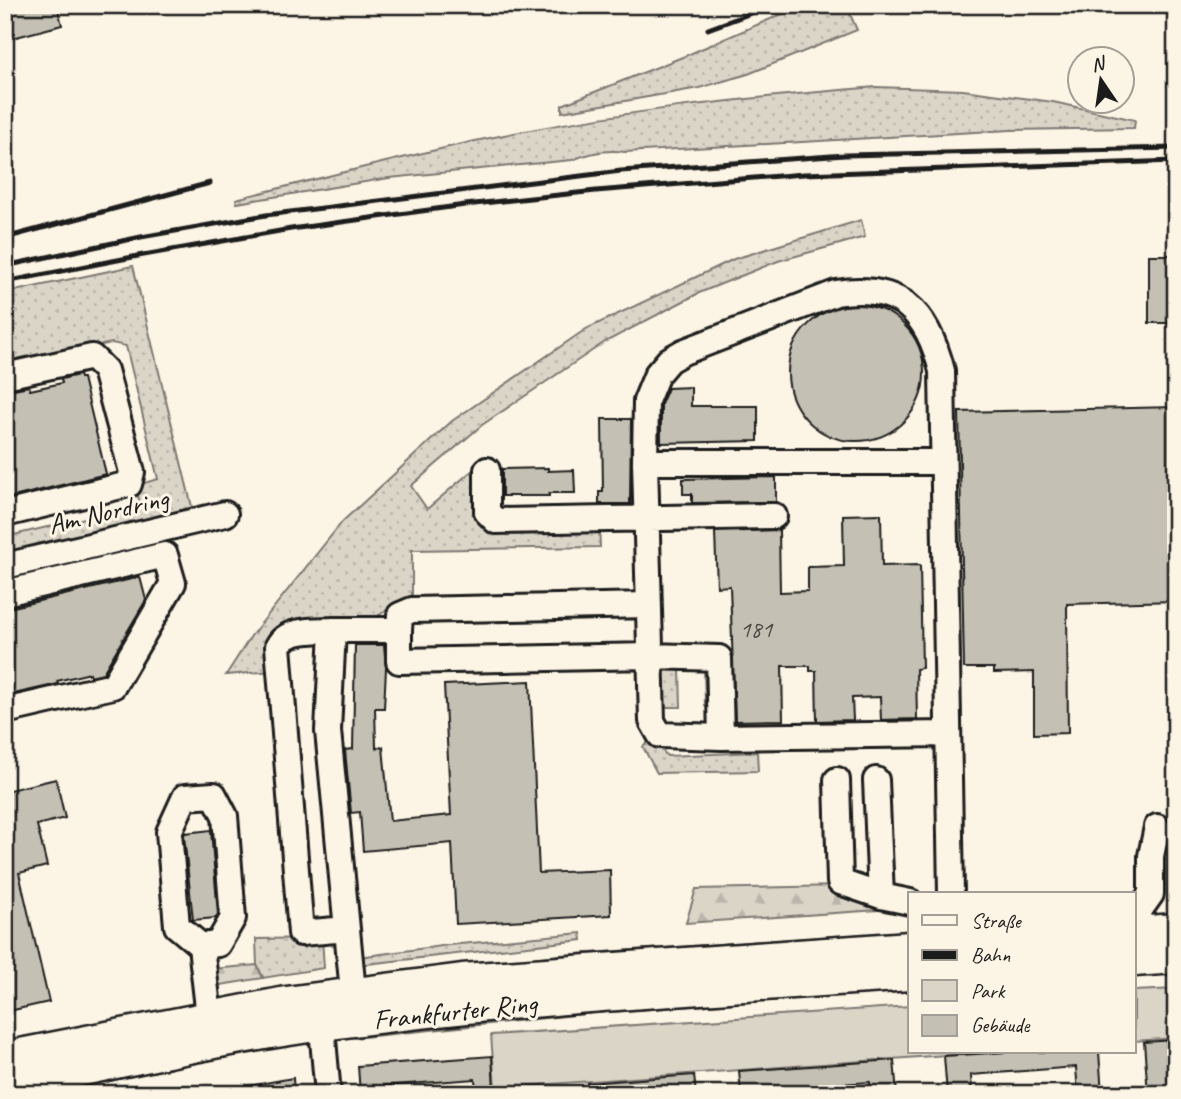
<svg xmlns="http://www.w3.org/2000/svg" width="1181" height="1099" font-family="Caveat,sans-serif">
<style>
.grass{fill:url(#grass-dots);stroke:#7c7872;stroke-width:2}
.forest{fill:url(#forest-firs);stroke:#7c7872;stroke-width:2}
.green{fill:#dbd5c8;stroke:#7c7872;stroke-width:2}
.building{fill:#c4c0b3;stroke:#1c1c1c;stroke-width:2}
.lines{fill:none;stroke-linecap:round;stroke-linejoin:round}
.minor-casing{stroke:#1c1c1c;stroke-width:30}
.major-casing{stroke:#1c1c1c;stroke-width:35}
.minor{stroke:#fcf5e5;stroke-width:24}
.major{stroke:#fcf5e5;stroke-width:30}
.rail{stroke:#1c1c1c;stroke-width:5}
.labels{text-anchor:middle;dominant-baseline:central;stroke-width:6;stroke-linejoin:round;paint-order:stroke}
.number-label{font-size:24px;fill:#464542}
.street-label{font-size:28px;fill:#1c1c1c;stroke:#fcf5e5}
</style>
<defs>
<pattern id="grass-dots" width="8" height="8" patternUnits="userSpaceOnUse" patternTransform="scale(1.75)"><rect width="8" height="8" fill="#dbd5c8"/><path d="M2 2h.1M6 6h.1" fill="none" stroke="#bbb6ab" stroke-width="1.8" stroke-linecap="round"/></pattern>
<pattern id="forest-firs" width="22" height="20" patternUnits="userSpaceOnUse" patternTransform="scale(1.75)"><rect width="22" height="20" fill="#dbd5c8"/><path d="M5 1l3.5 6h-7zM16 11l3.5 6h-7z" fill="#bbb6ab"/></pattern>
</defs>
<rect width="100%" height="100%" fill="#fcf5e5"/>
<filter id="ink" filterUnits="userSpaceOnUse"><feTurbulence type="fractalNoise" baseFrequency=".0143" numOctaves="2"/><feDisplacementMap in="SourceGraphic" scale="14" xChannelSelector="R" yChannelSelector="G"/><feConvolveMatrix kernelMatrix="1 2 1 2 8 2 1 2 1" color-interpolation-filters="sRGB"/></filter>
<g filter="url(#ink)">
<path class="grass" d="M803 5H846L857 30 748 74 699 88 562 112V105L685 56Z
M876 87 963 90 1053 102 1135 120 1134 128 1010 130 625 152C607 149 589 153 572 160L389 178 237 203 236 199C317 179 398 158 480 140 610 112 744 98 876 87Z
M861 220 865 237 778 261 699 293 605 342 482 425 411 486 427 509 480 464 481 516 599 523 600 547 412 550V605H396L367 622 294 625 274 671 226 675 251 636 343 521 452 421 586 329 734 259Z
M133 266 193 511 5 555V537L140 505 137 491 141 490 144 483 158 479 126 346 112 343 5 364V293Z
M663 665 707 669 708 706H705L704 669 680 670 681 707H660Z
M652 738 667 756 757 752 758 771 657 773 643 747Z
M910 931V936L366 977 560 955Z
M581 933 582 940 357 965 359 957 449 945Z
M322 938 324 968 263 978 257 965 256 939Z
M910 986V991L594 1013 355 1038V1036L534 1013Z"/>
<path class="forest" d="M842 886 877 897 878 910 686 923 696 889Z
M257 965 263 978 214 986 213 969Z"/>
<path class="green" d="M1176 989V1038L1134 1041V991Z
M910 1006V1052H988L495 1088 491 1035Z"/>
<path class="building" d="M5 5H57L62 25 5 40Z
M1149 255H1176V323H1149Z
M788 373a68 68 0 1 1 136 0a68 68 0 1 1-136 0Z
M79 375 80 378H83L106 474 5 499V397L11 395 9 390 29 386 30 390 62 383 61 379Z
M691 387V406H758V441L661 443V404L668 388Z
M1176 407V601L1067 604 1068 733 1034 734V672L994 673V668H964L959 412Z
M602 419H631L630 504H599V492H603Z
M548 468V471L574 470 575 493H549V496H502V469Z
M776 477V502L692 503V494H683V479Z
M881 514 882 566 920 565 922 668 916 669 917 719 881 720 880 697 852 698 853 720 817 721 816 671H810V666H782L783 720 735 721 730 586 717 587 715 532 779 530 780 592 808 591V567L844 566 843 515Z
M140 577 146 600 103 673 90 676V673L57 681 58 684 5 696V609Z
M355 645H384L386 668 384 708H375L376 748 383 747 390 821 451 815 444 685 530 681 539 873 610 870 611 915 456 924 452 843 363 851 360 812 351 813 345 750 353 749Z
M56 779 65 818 37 825 47 866 19 873 49 1002 9 1011 5 993V791Z
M211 830 218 915 216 918 193 920 184 835 185 833Z
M1176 1040V1057L1171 1058 1173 1094H1148L1144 1042Z
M1007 1052H1099L1102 1094H1078L1076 1067 971 1075 972 1094H947L944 1056Z
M492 1056 494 1090 476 1091 475 1079 382 1086V1094H360L358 1066Z
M894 1060 897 1094H871L870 1082 765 1089V1094H741L739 1071Z
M694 1075 696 1094H587V1083Z
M293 1078 294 1094H248V1086Z"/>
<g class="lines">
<defs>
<path id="minor" d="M5 376 92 357 105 370 132 472 129 484 5 514
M645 462H942
M487 470V512L496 521 774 516
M5 566 225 514
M5 593 165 555 173 583 113 686 5 711
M333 630C316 631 287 628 278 646L301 933 347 929
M399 630 400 615 412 610 648 605
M948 734 721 737 660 735 652 721 645 462 646 401 657 374 669 360 683 352 836 293C900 283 927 311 942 371L951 894
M837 780 840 882 881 896
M876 780 881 896 910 902
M1134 918 1151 894V856L1157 827
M201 946 218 944 233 918 225 816 214 795 185 797 169 832 177 926 201 946 209 1017
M353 992 328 731 333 630H399V661L650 656 719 658 721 737
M320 1007 328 1094"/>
<path id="major" d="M1134 932 1176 929
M1134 961 1176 958
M5 1057 286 1002 462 979 910 947
M5 1087C110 1064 216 1040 323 1025 517 998 714 989 910 975"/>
</defs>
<use href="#minor" class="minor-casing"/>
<use href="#major" class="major-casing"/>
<use href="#minor" class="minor"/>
<use href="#major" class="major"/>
<path class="rail" d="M708 29 773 5
M5 238 210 183
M5 266 141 237 266 215 621 171 845 155 1176 148
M5 282 138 256 291 229 465 205 596 191 804 174 1176 161"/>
</g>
</g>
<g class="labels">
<g class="number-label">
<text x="756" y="629">181</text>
</g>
<g class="street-label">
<text transform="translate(108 511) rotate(-13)">Am Nordring</text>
<text transform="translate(455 1011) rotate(-6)">Frankfurter Ring</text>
</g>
</g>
<rect width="1181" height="1099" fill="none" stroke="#fcf5e5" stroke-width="28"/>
<rect x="14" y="14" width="1153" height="1071" fill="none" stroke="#1c1c1c" stroke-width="2.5" filter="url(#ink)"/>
<rect x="908" y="892" width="228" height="161" fill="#fcf5e5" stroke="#a29e95" stroke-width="2"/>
<rect x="922" y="915" width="35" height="10" fill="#fcf5e5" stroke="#a29e95" stroke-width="2"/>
<text x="971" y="928" font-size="21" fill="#1c1c1c">Straße</text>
<rect x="922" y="950" width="35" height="10" fill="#1c1c1c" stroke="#a29e95" stroke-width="2"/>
<text x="971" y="962" font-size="21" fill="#1c1c1c">Bahn</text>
<rect x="922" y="980" width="35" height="21" fill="#dbd5c8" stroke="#a29e95" stroke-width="2"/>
<text x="971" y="998" font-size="21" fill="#1c1c1c">Park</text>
<rect x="922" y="1015" width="35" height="21" fill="#c4c0b3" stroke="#a29e95" stroke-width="2"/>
<text x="971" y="1032" font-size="21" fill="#1c1c1c">Gebäude</text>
<g transform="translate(1101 80) rotate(347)"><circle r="33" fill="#fcf5e5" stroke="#a29e95" stroke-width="2"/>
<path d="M0-5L12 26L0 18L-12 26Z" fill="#1c1c1c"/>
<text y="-10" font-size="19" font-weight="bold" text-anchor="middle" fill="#1c1c1c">N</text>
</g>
</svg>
